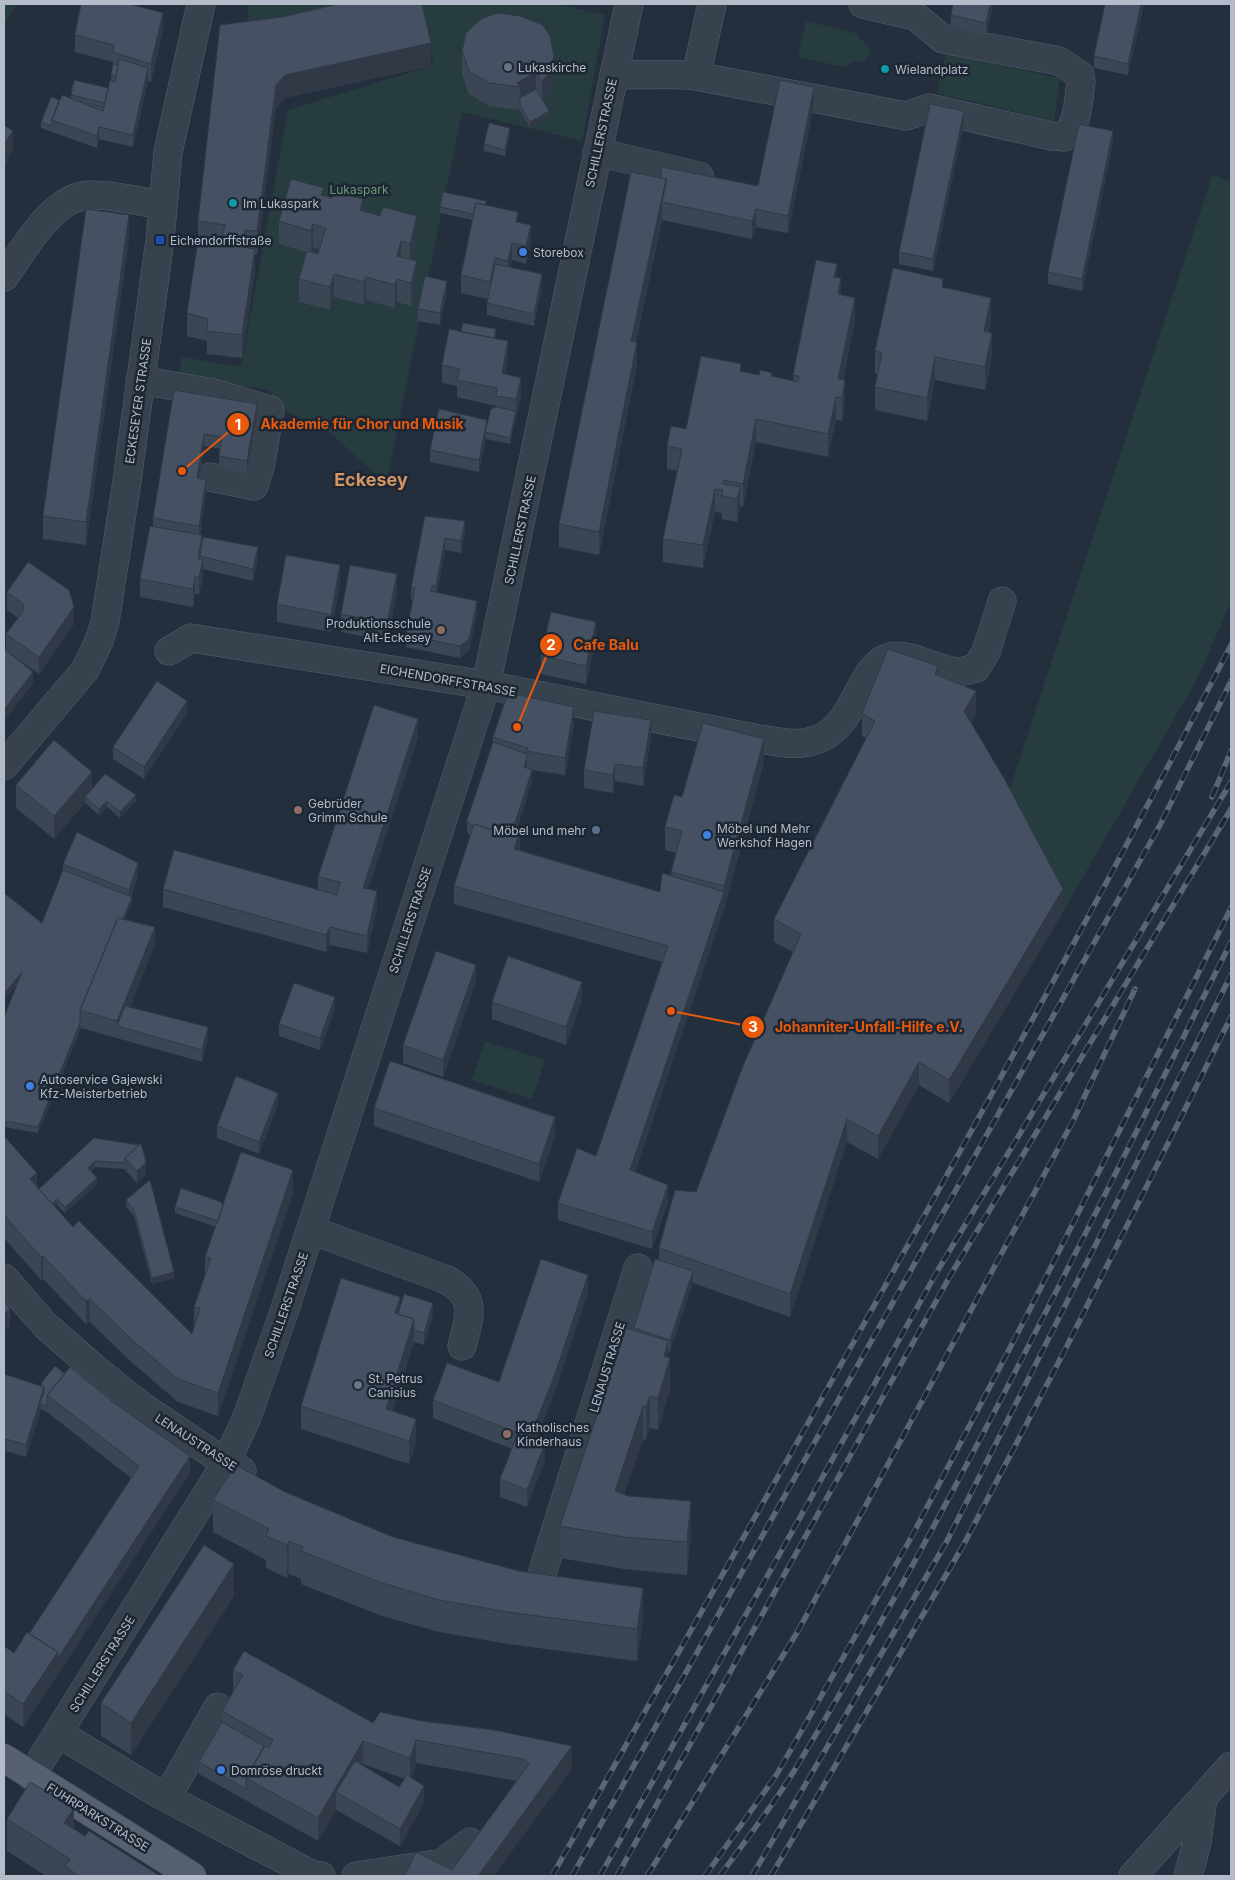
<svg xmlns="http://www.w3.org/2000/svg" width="1235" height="1880" font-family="Inter,sans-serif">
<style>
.green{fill:#263c3f}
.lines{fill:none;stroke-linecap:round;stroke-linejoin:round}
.minor-casing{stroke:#565f6c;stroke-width:29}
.major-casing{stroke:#414a57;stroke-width:29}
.minor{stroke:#38414e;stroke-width:28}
.major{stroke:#56606e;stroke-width:28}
.rail-casing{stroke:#5a6575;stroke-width:5.5}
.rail{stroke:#1d2633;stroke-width:4;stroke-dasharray:11;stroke-linecap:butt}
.wall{fill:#3b4654;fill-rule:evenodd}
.shaded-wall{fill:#303945}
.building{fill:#455162;stroke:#303945}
.worship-dot{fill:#6b7280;stroke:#1d2633;stroke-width:2}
.culture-dot{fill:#0f9aa8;stroke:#1d2633;stroke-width:2}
.transit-dot{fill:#1a4fb4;stroke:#1d2633;stroke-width:2}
.shop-dot{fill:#3f7fe0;stroke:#1d2633;stroke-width:2}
.education-dot{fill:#8d6e63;stroke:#1d2633;stroke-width:2}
.service-dot{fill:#5c6f8a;stroke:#1d2633;stroke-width:2}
.labels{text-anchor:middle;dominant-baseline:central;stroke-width:5;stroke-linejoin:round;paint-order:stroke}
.poi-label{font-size:12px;fill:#b4bcc9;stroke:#1d2633;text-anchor:start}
.street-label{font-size:12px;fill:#b4bcc9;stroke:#1d2633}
.park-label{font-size:12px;fill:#6b9a76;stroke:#1d2633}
.district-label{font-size:18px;font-weight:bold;fill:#d59563;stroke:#1d2633}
.leader{fill:none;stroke:#e8590c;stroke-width:2}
.callout-dot{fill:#e8590c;stroke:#1d2633;stroke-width:2}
.mark-label{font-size:15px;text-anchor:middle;font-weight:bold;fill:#fff}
.callout-label{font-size:14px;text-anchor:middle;font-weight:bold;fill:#e8590c;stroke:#1d2633;stroke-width:5;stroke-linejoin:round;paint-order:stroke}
</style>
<rect width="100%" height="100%" fill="#242f3e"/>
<path class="green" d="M4 4H17L4 24Z
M248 4H409L249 36Z
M420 4H556L605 15 582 141 462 112 387 479 380 478 319 423 297 417 280 406 269 390 178 377 182 357 241 367 288 110 434 65Z
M806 21 858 34 860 39 869 46 870 52 864 61 852 62 844 67 798 57Z
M946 53 1060 78 1054 121 937 93Z
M1213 174 1231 182V602L1197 679 1063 912 1005 803Z
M485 1041 545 1060 532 1099 472 1080Z"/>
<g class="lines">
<defs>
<path id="minor" d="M712 4 696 76 906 116 929 108 1052 136 1064 137C1079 123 1078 101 1081 82L1080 75 1059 61 943 39 915 16 863 4
M614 74C642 76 669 73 696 76
M597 152 699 176
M4 277C24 250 52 196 90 195 114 194 140 202 163 205
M140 380 213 393 270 410 260 467 254 486 210 477
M169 651 191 638 486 685 759 739C774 741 793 746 809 742 859 731 855 667 890 657 908 652 939 671 958 672 963 672 971 669 976 668L986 652 1002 601
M4 766 85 670 99 641 105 622 127 481 160 240 168 152 201 4
M311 1230 445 1279C478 1296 470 1316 462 1346
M4 1278 45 1325 94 1368 143 1407 226 1463 242 1471
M540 1580 638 1268
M58 1733 161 1795 171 1790 218 1707
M31 1776 226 1463 247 1417 283 1315 486 685 629 4
M161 1795 313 1875 321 1876
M356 1876 442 1863 470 1842
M1133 1876 1231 1766
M1188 1876 1197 1842 1203 1798"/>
<path id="major" d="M4 1758 192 1876"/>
</defs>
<use href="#minor" class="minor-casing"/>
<use href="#major" class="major-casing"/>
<use href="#minor" class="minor"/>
<use href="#major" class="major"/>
<defs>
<path id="rail" d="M1212 797 1231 751
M552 1876C782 1468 1017 1062 1231 645
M572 1876 1160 825 1231 681
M600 1876 938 1270 1231 782
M617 1876 950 1276 1231 809
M647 1876 798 1631 1073 1121 1135 989
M705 1876 777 1774 912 1536 1025 1319 1231 908
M720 1876C745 1841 772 1807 794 1771 956 1504 1091 1221 1231 942
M752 1876 947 1541 1231 975
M771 1876 964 1544 1067 1346 1231 1017"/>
</defs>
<use href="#rail" class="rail-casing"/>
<use href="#rail" class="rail"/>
</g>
<path class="wall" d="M993 4 986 35 951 27V15Z
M1105 4H1144L1128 75 1094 68V56Z
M220 25 431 66 285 98 276 108 257 254H255V272L242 358 207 354V341L187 336V313L198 241V221Z
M163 30 151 82 148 81 133 147 99 139 97 148 41 128V122L59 100 71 99V95L108 88 111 81V75L113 62 75 52V35Z
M466 33 554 79 550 95 544 102 549 117 530 128 520 110 489 106 469 94 462 74V51Z
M814 105 788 233 756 227 752 239 662 220 636 342 637 365 599 555 559 547V524L661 178 758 186Z
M964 123 933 271 899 264V252Z
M510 134 505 156 484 151V144Z
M1113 143 1082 291 1048 284V272Z
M324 196 363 211 417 239 412 260 417 284 411 306 397 302 395 308 366 300 364 305 334 297 330 310 299 302V279L306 252 279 244V221ZM313 247 319 249 318 254 311 252Z
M486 205 518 222 531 242 526 264 512 260 510 267 542 286 534 326 487 315V303L488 299 461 293V275L472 220 440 213V207Z
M129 238 86 545 43 539V516Z
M837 277 841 295 855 321 843 380 845 403 842 421 836 420 828 457 756 442 743 507 740 506V510L737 522 722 519V513L715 512 703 568 663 562V539L678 471 667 469V446L686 429 741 371 759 375 772 376 793 381V375Z
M943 288 991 321 988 332 992 356 985 390 935 380 927 421 875 410V387L878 375 875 374V351Z
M447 292 440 325 418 321V309Z
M461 332 496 335 495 338 508 359 505 374 521 396 510 444 486 439 479 472 430 462V450L487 426 496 407V406L457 397V386L442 383V365Z
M174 390 257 416 247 473 219 468V456L221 449 204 446 199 479 206 492 200 535 202 541 258 559 253 581 203 569V578L199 594H195L193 607 140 597V579L153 526V518Z
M425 516 465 533 461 553 445 550 437 593 477 613 469 651 460 658 406 647V635L413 600H411V588Z
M340 583 331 632 277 622V604Z
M7 592 74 624 39 674 12 655 33 684 6 651V634L18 618 7 610Z
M397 592 387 641 341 632V614Z
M596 639 586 684 541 674V656Z
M938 675 976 714 971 723 1063 912 949 1103 919 1085 878 1159 847 1142 790 1317 693 1283 670 1352 668 1351 670 1390 658 1430 650 1428 646 1440 643 1439 624 1494 691 1534 687 1575 624 1569 560 1558V1526L659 1260V1248L696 1192 793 952 774 942V919L866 738 862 736V713Z
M187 713 144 779 113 759V747Z
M574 725 565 775 532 770V782L516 831 520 850 660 892 671 876V872L676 853 665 850V827L682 797 764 762 724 909 635 1172 668 1202 652 1249 558 1220V1203L596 1156 662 962 454 904V886L470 836 467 832V820L493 742V737Z
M418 737 368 889 377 909 367 953 330 945 326 952 163 907V889L318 890V877Z
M651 738 643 786 615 781 613 793 584 788V770Z
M16 785 92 789 136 801 120 818 107 807 99 815 85 803 54 839 16 808Z
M63 864 138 875 131 897 132 903 125 919 155 944 130 1007 208 1039 202 1062 81 1028 38 1133 4 1127V1017L18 983 4 1000V893L42 923 63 870Z
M476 982 443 1077 403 1063V1045Z
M582 1000 566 1045 492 1019V1002Z
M335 1009 320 1050 279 1036V1024Z
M278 1105 259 1154 217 1138V1126Z
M374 1108 555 1135 539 1182 374 1126Z
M4 1136 39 1189 94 1138 139 1145 146 1174 137 1183 125 1170V1169L95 1167 91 1171 97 1184 65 1213 57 1205 55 1207 73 1227 192 1334 194 1326V1307L205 1274V1257L216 1227 175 1213V1207L223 1206 293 1193 218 1416 178 1402 130 1361 90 1322 86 1324 43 1279 41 1280 4 1238Z
M150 1180 174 1278 152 1284 134 1216 126 1206V1200Z
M588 1292 555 1391 536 1439 545 1460 527 1507 500 1497V1479L512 1449 433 1418V1400L499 1382Z
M400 1308 433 1315 424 1345 414 1342 392 1411 416 1442 409 1464 301 1429V1406Z
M4 1374 41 1386 190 1473 23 1727 4 1714V1646L14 1653 29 1634 131 1478 47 1412 41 1409 26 1457 6 1451 4 1456Z
M285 1492 393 1537 643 1620 637 1661 508 1644 439 1632 379 1615 301 1584V1579L289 1574 287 1578 266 1568V1560L213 1532V1500Z
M234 1596 131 1755 101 1736V1703Z
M233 1670 373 1723 572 1769 452 1870 517 1781 416 1763 411 1778 424 1803 400 1846 336 1810 318 1841 199 1774V1762L222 1722V1711L233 1691ZM363 1764 405 1779 399 1787 362 1765Z
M7 1819 74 1829 85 1836 160 1876H46L7 1851Z"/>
<path class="shaded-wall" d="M990 4H993L986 35V23Z
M1141 4H1144L1128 75V64Z
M163 13V30L151 82V64Z
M431 43V66L285 98 276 108 257 254V231L276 85 285 75Z
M554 56V79L550 95 542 104V81Z
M148 68V80L133 147V135Z
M536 72V95L520 104V87L517 83Z
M814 87V105L788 233V216Z
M549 111V117L530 128V122Z
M964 111V123L933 271V259Z
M99 127V139L97 148V136Z
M510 128V134L505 156V150Z
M13 131V149L7 158V164L4 168V144Z
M1113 131V143L1082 291V279Z
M666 179V202H662V220L631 364V341Z
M363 199V222L360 210Z
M756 209V227L752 239V221Z
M129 215V238L86 545V522Z
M417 216V239L410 267V244Z
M313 224V247L311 254V231Z
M531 225V242L526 264V246Z
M245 230V253L242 247Z
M401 241V264L397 256Z
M512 243V260L508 278V261Z
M255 249V272L242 358V335Z
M495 258V275L490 299V282Z
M417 261V284L411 306V283Z
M837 264V287L834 277Z
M334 274V297L330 310V287Z
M542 274V286L534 326V314Z
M366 277V300L364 305V282Z
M841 278V301L838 294Z
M397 279V302L395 308V285Z
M447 281V292L440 325V313Z
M855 298V321L839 398 838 379Z
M991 298V321L984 354V331Z
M992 333V356L985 390V367Z
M508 341V359L502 391V373Z
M637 342V365L599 555V532Z
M935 357V380L927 421V398Z
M521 378V396L510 444V438L516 411V399Z
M845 380V403L842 421V398Z
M836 397V420L828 457V434Z
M257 404V416L247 473V461Z
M756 419V442L743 507V484Z
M487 420V432H485L486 439 479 472V460Z
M204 434V446L197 490V478Z
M206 480V492L199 538V526Z
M740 487V510L737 522V499Z
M715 489V512L703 568V545Z
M465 521V533L461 553V541Z
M445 538V550L436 598V586Z
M258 547V559L253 581V569Z
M203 560V578L199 594V577Z
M340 565V583L331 632V615Z
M397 574V592L387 641V623Z
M195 576V594L193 607V589Z
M477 601V613L469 651 460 658V646Z
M74 607V624L39 674V657Z
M596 622V639L586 684V666Z
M938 666V689L935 674Z
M33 672V684L4 721V710Z
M976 691V714L964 734V711Z
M187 701V713L144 779V767Z
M574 707V725L565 775V758Z
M418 719V737L363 905V888Z
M651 720V738L643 786V768Z
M764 739V762L724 909 630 1188V1170L724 892V886Z
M527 757V769L524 767Z
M615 764V781L613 793V775Z
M532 770V782L511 846V835Z
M92 772V795L85 797V803L54 839V816Z
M136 795V801L120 818V812Z
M107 801V807L99 815V809Z
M520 832V850L514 866V849Z
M138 863V875L129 902V890Z
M1063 889V912L949 1103V1080Z
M377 891V909L367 953V936Z
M132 897V903L87 1012 85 1011Z
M155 927V944L122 1028 117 1026V1038V1021Z
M330 927V945L326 952V935Z
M476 965V982L443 1077V1060Z
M22 972V978L4 1000V994Z
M582 982V1000L566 1045V1027Z
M335 997V1009L320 1050V1038Z
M80 1023 81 1028 38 1133V1127Z
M208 1027V1039L202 1062V1050Z
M919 1062V1085L878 1159V1136Z
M278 1093V1105L259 1154V1142Z
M555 1117V1135L539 1182V1164Z
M847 1119V1142L790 1317V1294Z
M95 1161V1167L88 1174V1168Z
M146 1162V1174L137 1183V1171Z
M293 1170V1193L218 1416V1393Z
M37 1173V1196L30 1179Z
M97 1178V1184L65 1213V1207Z
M668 1185V1202L652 1249V1232Z
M57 1199V1205L48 1214V1208Z
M43 1256V1279L41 1280V1257Z
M693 1271V1283L670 1352V1340Z
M174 1272V1278L152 1284V1278Z
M588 1275V1292L555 1391 530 1455V1437Z
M400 1297V1320L395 1313Z
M90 1299V1322L86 1324V1301Z
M433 1303V1315L424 1345V1333Z
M10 1309V1326L4 1331V1314Z
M414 1319V1342L386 1432V1409Z
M668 1341V1364L670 1358V1390L658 1430V1398L664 1356Z
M44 1387V1399L40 1403 41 1409 26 1457V1445Z
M650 1396V1428L646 1440V1407Z
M643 1406V1439L615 1523V1491Z
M416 1419V1442L409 1464V1441Z
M6 1439V1451L4 1456V1445Z
M545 1443V1460L527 1507V1490Z
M190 1456V1473L23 1727V1704Z
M691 1501V1534L687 1575V1542Z
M289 1541V1574L287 1578V1545Z
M234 1564V1596L131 1755V1723Z
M643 1588V1620L637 1661V1629Z
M416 1740V1763L410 1781V1758Z
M363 1741V1764L344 1797 336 1792V1810L318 1841V1818Z
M572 1746V1769L494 1876H478Z
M424 1786V1803L400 1846V1829Z
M74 1808V1841L64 1823Z"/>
<path class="building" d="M81 4H129L163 13 151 64 113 52 114 45 75 35Z
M339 4H422L431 43 285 75 276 85 257 231 245 230 242 247 255 249 242 335 207 331 208 319 187 313 198 241 220 244 225 225 198 221 220 25 282 17Z
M953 4H990L986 23 951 15Z
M1105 4H1141L1128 64 1094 56Z
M497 13 520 16 543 25 550 36 554 56 550 72 542 81 536 72 517 83 520 87 489 83 469 71 462 51 466 33 481 19Z
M119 59 148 68 133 135 99 127 97 136 52 120 62 95 103 111 110 80 115 82Z
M113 64 118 65 116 76 111 75Z
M74 80 108 88 105 103 71 95Z
M780 80 814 87 788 216 756 209 752 221 662 202 666 185V179L661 178 662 167 758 186Z
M536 89 549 111 530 122 520 105V98Z
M51 97 59 100 52 120V126L41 122Z
M930 104 964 111 933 259 899 252Z
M94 105 104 108 103 111 93 107Z
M489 123 510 128 505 150 484 144Z
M1079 124 1113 131 1082 279 1048 272Z
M4 125 13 131 4 144 7 146 4 150Z
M631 172 666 179 631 341 637 342 599 532 559 524Z
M291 179 324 188 321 195 332 198 334 191 363 199 360 210 380 216 383 207 417 216 410 244 401 241 397 256 417 261 411 283 397 279 395 285 366 277 364 282 334 274 330 287 299 279 307 251 318 254 326 228 313 224 311 231 279 221Z
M443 192 486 201 485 205 476 203 473 214 440 207Z
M476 203 518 212 516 222 531 225 526 246 512 243 508 261 495 258 490 282 461 275Z
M86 209 129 215 86 522 43 516Z
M816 260 837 264 834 277 841 278 838 294 855 298 838 379 845 380 842 398 836 397 828 434 756 419 743 484 724 480 723 484 740 487 737 499 722 496 723 490 715 489 703 545 663 539 682 449 667 446 671 426 686 429 701 356 741 364 740 371 759 375 760 370 772 373 771 376 798 382 799 376 793 375Z
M495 264 542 274 534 314 487 303Z
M893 268 943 279 942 287 991 298 984 331 992 333 985 367 935 357 927 398 875 387 882 353 875 351Z
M425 276 447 281 440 313 418 309Z
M463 323 496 329 494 338 461 332Z
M449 329 508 341 502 373 521 378 516 399 496 396 497 388 457 380 460 369 442 365Z
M174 390 257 404 247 461 219 456 222 437 204 434 197 478 206 480 199 526 153 518Z
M496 407 516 411 510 438 485 432 491 409Z
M439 409 487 420 479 460 430 450Z
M425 516 465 521 461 541 445 538 436 586H432L430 591 477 601 469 639 460 646 406 635 415 588H411Z
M150 526 202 535 198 559 203 560 199 577 195 576 193 589 140 579Z
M203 537 258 547 253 569 200 556Z
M286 555 340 565 331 615 277 604Z
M28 562 69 590 74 607 39 657 6 634 24 610 23 604 7 592Z
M350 565 397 574 387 623 341 614Z
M551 612 596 622 586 666 541 656Z
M4 649 33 672 4 710Z
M888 649 938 666 935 674 976 691 964 711 1005 780 1063 889 949 1080 919 1062 878 1136 847 1119 790 1294 659 1248 675 1190 696 1192 743 1066 801 934 774 919 875 721 862 713Z
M157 681 187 701 144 767 113 747Z
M519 695 574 707 565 758 527 751 528 748 493 737 505 701 510 696Z
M374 705 418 719 363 888 377 891 367 936 330 927 326 935 163 889 174 850 337 895 340 882 318 877Z
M594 711 651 720 643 768 615 764 613 775 584 770Z
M703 723 764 739 724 886 671 872 682 831 665 827 674 795 682 797Z
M54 740 92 772 54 816 16 785Z
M493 742 527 754V757L524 767 532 770 513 829 499 825 496 831 474 824 473 828 467 820Z
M105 774 136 795 120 812 107 801 99 809 85 797Z
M474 824 496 831 499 825 520 832 514 849 660 892 662 873 724 892 630 1170 668 1185 652 1232 558 1203 577 1148 596 1156 668 946 454 886Z
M77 832 138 863 129 890 63 864Z
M63 870 132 897 123 919 118 918 80 1010V1023L38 1127 4 1121V1017L22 972 4 994V893L42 923Z
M118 918 155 927 117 1021 80 1010Z
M436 951 476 965 443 1060 403 1045Z
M508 956 582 982 566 1027 492 1002Z
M294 983 335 997 320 1038 279 1024Z
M125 1006 208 1027 202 1050 117 1026Z
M390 1061 555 1117 539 1164 374 1108Z
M236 1076 278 1093 259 1142 217 1126Z
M4 1136 37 1173 30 1179 73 1227 79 1221 192 1334 200 1308 194 1307 211 1258 205 1257 241 1152 293 1170 218 1393 178 1379 130 1338 90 1299 86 1301 43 1256 41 1257 4 1215Z
M94 1138 139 1145 125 1158V1163L95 1161 88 1168 97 1178 65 1207 57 1199 52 1204 39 1189Z
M141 1143 146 1162 137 1171 125 1158Z
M150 1180 174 1272 152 1278 134 1210 126 1200Z
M181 1188 221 1202 223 1206 218 1221 175 1207Z
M541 1259 588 1275 555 1374 530 1437 545 1443 527 1490 500 1479 518 1433 433 1400 447 1363 499 1382Z
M655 1259 693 1271 670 1340 634 1328Z
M341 1278 400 1297 395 1313 414 1319 386 1409 416 1419 409 1441 301 1406Z
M404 1294 433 1303 424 1333 414 1330V1319L398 1314Z
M4 1300 10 1309 4 1314Z
M626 1328 668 1341 664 1356 670 1358 658 1398 650 1396 646 1407 643 1406 615 1491 628 1496 691 1501 687 1542 624 1537 560 1526Z
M55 1366 65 1374 47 1395V1406L40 1403 44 1393V1387L41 1386 42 1382Z
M70 1367 114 1403 190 1456 58 1658V1652L29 1634 139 1466 47 1395Z
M4 1374 44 1387 26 1445 6 1439 4 1445Z
M236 1465 285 1492 393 1537 519 1571 643 1588 637 1629 508 1612 439 1600 379 1582 301 1551 303 1547 289 1541 287 1545 266 1536 269 1529 213 1500Z
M204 1545 234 1564 131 1723 101 1703Z
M27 1632 58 1652 23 1704 4 1691V1646L14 1653Z
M244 1651 373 1723 380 1712 422 1721 494 1730 572 1746 478 1876H405L416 1852 452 1870 529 1764 523 1759 416 1740 410 1758 363 1741 318 1818 246 1778 265 1746 269 1748 273 1740 222 1711 243 1675 233 1670Z
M222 1722 264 1746 246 1778V1789L199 1762Z
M355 1761 399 1787 407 1775 424 1786 400 1829 336 1792Z
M30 1782 74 1808 64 1823 85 1836 89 1831 160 1876H74L76 1874 65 1866 70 1859 7 1819Z"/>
<g class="worship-dot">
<circle cx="508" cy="67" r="5"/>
<circle cx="358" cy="1385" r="5"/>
</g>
<g class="culture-dot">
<circle cx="885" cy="69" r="5"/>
<circle cx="233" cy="203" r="5"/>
</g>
<rect class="transit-dot" x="155" y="235" width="10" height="10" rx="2.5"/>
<g class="shop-dot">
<circle cx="523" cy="252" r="5"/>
<circle cx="707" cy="835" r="5"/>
<circle cx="30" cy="1086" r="5"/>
<circle cx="221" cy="1770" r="5"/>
</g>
<g class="education-dot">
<circle cx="441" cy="630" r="5"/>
<circle cx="298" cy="810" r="5"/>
<circle cx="507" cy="1434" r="5"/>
</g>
<circle class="service-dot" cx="596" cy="830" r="5"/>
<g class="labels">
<g class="poi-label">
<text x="518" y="67">Lukaskirche</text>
<text x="895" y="69">Wielandplatz</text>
<text x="243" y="203">Im Lukaspark</text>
<text x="170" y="240">Eichendorffstraße</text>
<text x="533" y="252">Storebox</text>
<text x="431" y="623" text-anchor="end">Produktionsschule<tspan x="431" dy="14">Alt-Eckesey</tspan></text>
<text x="308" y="803">Gebrüder<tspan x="308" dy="14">Grimm Schule</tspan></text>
<text x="717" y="828">Möbel und Mehr<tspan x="717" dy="14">Werkshof Hagen</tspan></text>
<text x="586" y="830" text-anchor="end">Möbel und mehr</text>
<text x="40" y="1079">Autoservice Gajewski<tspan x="40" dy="14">Kfz-Meisterbetrieb</tspan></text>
<text x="368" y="1378">St. Petrus<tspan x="368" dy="14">Canisius</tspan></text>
<text x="517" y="1427">Katholisches<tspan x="517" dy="14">Kinderhaus</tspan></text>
<text x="231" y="1770">Domröse druckt</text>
</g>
<g class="street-label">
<text transform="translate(601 133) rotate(-78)">SCHILLERSTRASSE</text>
<text transform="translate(138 401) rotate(-82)">ECKESEYER STRASSE</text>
<text transform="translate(520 530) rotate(-78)">SCHILLERSTRASSE</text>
<text transform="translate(448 680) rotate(10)">EICHENDORFFSTRASSE</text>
<text transform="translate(410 920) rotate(-72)">SCHILLERSTRASSE</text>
<text transform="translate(286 1305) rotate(-71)">SCHILLERSTRASSE</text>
<text transform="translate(607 1367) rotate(-73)">LENAUSTRASSE</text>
<text transform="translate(196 1442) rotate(33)">LENAUSTRASSE</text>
<text transform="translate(102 1664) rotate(-58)">SCHILLERSTRASSE</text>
<text transform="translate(98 1817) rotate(32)">FUHRPARKSTRASSE</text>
</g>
<g class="park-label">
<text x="359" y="189">Lukaspark</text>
</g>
<g class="district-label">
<text x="371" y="479">Eckesey</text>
</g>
</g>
<path class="leader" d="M182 471L238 424M517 727L551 645M671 1011L753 1027"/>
<g class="callout-dot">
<circle cx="182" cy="471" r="5"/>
<circle cx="517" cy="727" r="5"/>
<circle cx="671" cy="1011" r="5"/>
<circle cx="238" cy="424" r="12"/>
<circle cx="551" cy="645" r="12"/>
<circle cx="753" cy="1027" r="12"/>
</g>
<g class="mark-label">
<text x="238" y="430">1</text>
<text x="551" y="650">2</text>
<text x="753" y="1032">3</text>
</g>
<g class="callout-label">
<text x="362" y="429">Akademie für Chor und Musik</text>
<text x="606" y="650">Cafe Balu</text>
<text x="869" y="1032">Johanniter-Unfall-Hilfe e.V.</text>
</g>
<rect width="1235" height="1880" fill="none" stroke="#b4bcc9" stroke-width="10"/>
</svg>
